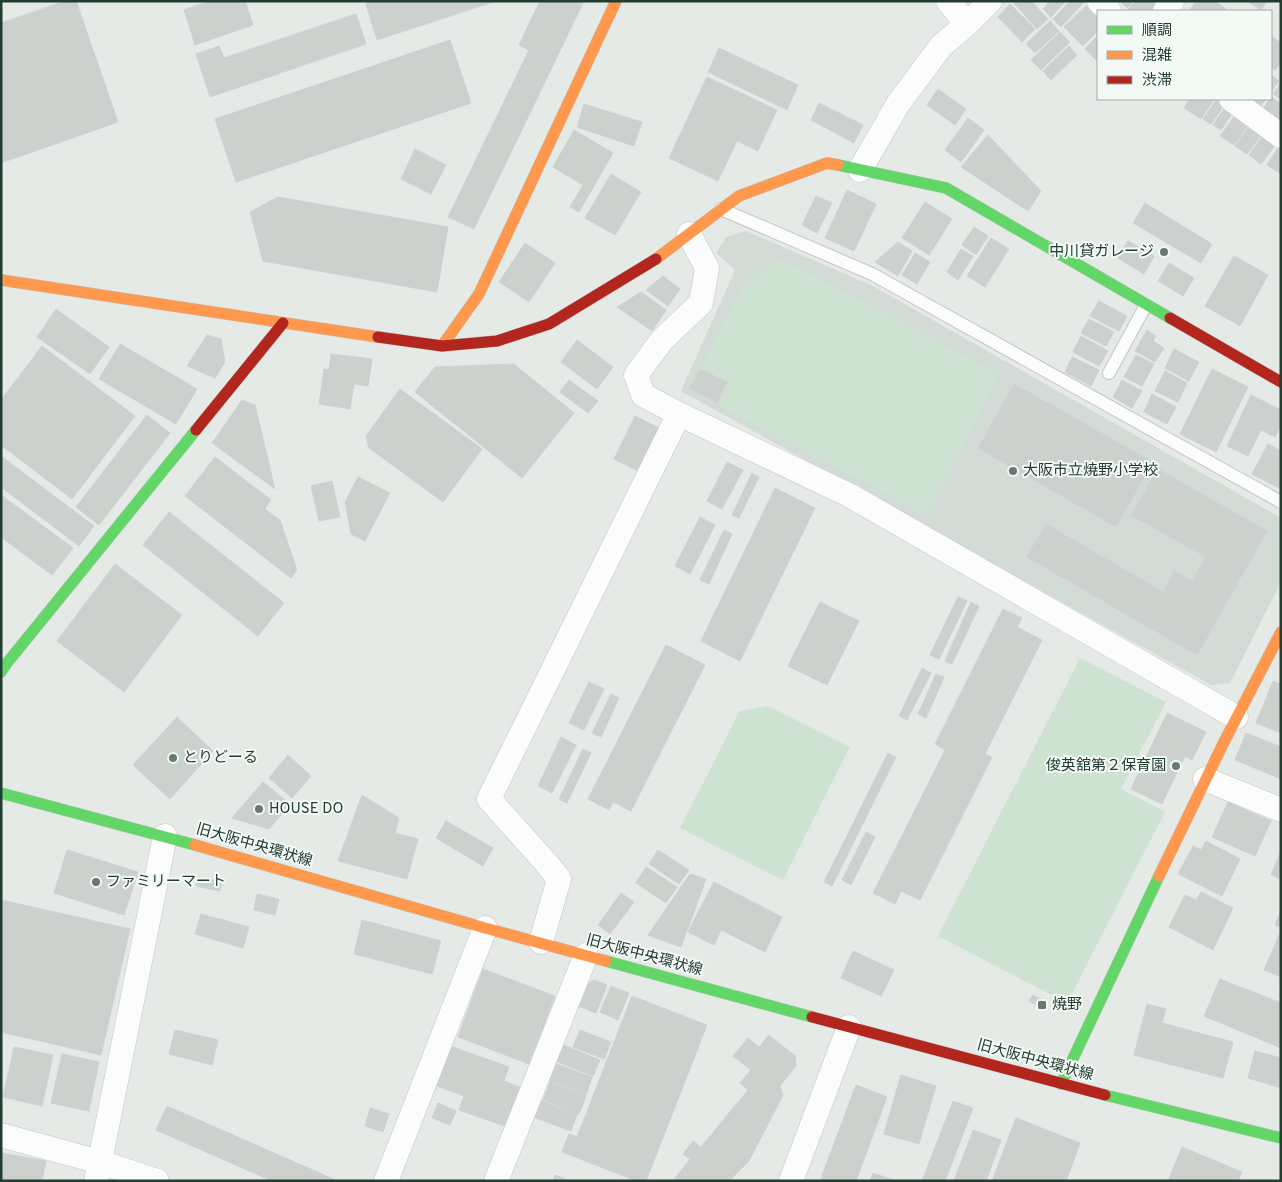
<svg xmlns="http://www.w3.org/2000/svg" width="1282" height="1182" font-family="Overpass,'Noto Sans JP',sans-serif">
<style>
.built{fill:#d3dbd6}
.green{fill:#cee2d2}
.building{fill:#ccd1ce;stroke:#cdd3d0}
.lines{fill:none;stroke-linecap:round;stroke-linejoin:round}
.lane-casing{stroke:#c2c7c4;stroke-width:14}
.street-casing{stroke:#c2c7c4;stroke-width:25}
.fast-casing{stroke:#c0c7c4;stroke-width:12}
.slow-casing{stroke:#c0c7c4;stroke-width:12}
.jam-casing{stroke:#c0c7c4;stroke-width:12}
.lane{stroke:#fbfcfb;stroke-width:12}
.street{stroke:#fbfcfb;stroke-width:24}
.fast{stroke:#63d668;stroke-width:11}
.slow{stroke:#ff974d;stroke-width:11}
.jam{stroke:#b3261e;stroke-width:11}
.poi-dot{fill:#677971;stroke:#f3f9f5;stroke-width:2}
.labels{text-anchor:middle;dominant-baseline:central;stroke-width:4;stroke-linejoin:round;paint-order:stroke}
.poi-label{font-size:15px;fill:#233c32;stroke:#f3f9f5;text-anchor:start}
.street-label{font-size:15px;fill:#233c32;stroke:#f3f9f5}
</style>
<rect width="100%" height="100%" fill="#e5eae7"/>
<path class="built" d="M746 231 873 286 1281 518V582L1230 683 1211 685 681 391 735 270 716 253 726 237Z"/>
<path class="green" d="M780 259 999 374 926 515 718 405 729 384 700 369 744 285Z
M1080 658 1166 702 1121 789 1165 812 1067 1003 938 936Z
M768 706 850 747 783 880 680 828 740 711Z"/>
<path class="building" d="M65 1H76L118 122 1 163V23Z
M210 1H245L253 25 195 45 184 10Z
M365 1H496L377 40Z
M540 1H584L474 229 448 217 529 50 519 45Z
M1012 1H1031L1048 19 1037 29Z
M1050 1H1066L1051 17 1043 9Z
M1070 1H1085L1061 27 1053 19Z
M1120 1H1134L1127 8Z
M1136 1H1154L1157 5 1153 9 1155 11H1128L1127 10Z
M1196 1H1215L1226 9 1225 11H1189Z
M1247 1H1267L1261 10Z
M1010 4 1035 29 1022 42 998 17Z
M1086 6 1098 19V31L1083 46 1064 27Z
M356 14 366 44 210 97 196 54 219 46 224 58Z
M1050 21 1059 31 1035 53 1026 44Z
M1060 32 1070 42 1041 70 1031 60Z
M1098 35V62L1085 49Z
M1271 36 1281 43V62L1275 70 1271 67Z
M450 40 471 103 236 182 215 119Z
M1069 46 1077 55 1051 80 1043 71Z
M719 48 798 85 787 110 708 72Z
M1271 75 1279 81 1271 92Z
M707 77 777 110 758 151 737 141 718 181 669 158Z
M1281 83V99L1273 94Z
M938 89 966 109 955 125 927 105Z
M1271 97 1281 104V124L1262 111Z
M1190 99H1214L1201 119 1184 108Z
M1217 99H1223L1227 101 1211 124 1203 119Z
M1249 99H1266L1259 108Z
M819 103 863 125 854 143 811 120Z
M1228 103 1236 108 1221 130 1213 125Z
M584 104 642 122 634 146 577 127Z
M1239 110 1252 120 1234 145 1220 136Z
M968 118 984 130 961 162 945 150Z
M1253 121 1265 130 1247 154 1235 146Z
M574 130 613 153 579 212 570 207 583 185 553 167Z
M1266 131 1279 140 1261 164 1249 155Z
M988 135 1041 191 1028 211 961 167Z
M1279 146 1281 147V174L1267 165Z
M415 149 446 165 431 194 401 179Z
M611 174 641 192 615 235 585 218Z
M847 190 876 204 854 251 825 238Z
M816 196 832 203 817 233 802 225Z
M278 197 448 227 437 292 263 261 250 212Z
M925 202 952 219 929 255 902 238Z
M1145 203 1212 244 1201 263 1133 223Z
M974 227 988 236 976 255 962 245Z
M991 238 1009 249 985 287 967 276Z
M1128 241 1154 256 1144 274 1118 258Z
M898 242 912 251 898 276 875 262Z
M525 243 555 263 529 302 499 282Z
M961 249 973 256 958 280 947 272Z
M915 253 930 262 917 284 902 275Z
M1234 256 1268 275 1240 326 1205 306Z
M1169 263 1194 278 1183 296 1158 281Z
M663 276 680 289 668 306 646 290Z
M641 292 666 310 652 331 617 307Z
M1099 301 1127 316 1119 331 1090 316Z
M56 309 109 347 90 374 37 337Z
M1089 319 1114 332 1106 346 1081 333Z
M1147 330 1156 336 1153 341 1164 348 1155 362 1135 351Z
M207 335 221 339 225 362 215 378 187 366Z
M1081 336 1108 351 1099 366 1073 352Z
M577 340 613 367 597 389 561 362Z
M120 344 197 389 176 424 99 379Z
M42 346 135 416 72 499 1 445V400Z
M1174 349 1199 362 1189 381 1165 368Z
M331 354 372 359 368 386 354 384 350 409 319 404 324 369 329 370Z
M1136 355 1154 364 1142 386 1124 377Z
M1072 357 1099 370 1091 386 1065 372Z
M514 364 574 413 522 478 415 392 435 367Z
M700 369 727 382 717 402 690 388Z
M1212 369 1248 387 1216 452 1180 434Z
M1165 371 1187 383 1178 402 1155 391Z
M569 380 598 401 588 413 560 392Z
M1122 380 1142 391 1132 408 1113 397Z
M1014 384 1153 462 1116 527 978 448Z
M400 389 482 449 443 502 369 448 366 436Z
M1152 394 1176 407 1167 424 1144 412Z
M1251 395 1281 410V425L1275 437 1261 430 1248 456 1227 446Z
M242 400 255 405 275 489 212 443Z
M147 415 170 433 99 525 76 507Z
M635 416 659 428 638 471 614 459Z
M1268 444 1281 451V489L1252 474Z
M1 456 94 526 79 546 1 487Z
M215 457 271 500 265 509 280 520 297 570 291 578 185 496Z
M727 462 743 470 722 509 707 501Z
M1158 469 1267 531 1197 655 1027 557 1046 524 1163 592 1174 571 1192 581 1206 557 1131 515Z
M752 473 759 477 739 518 732 515Z
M358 477 390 493 365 541 351 534 345 502Z
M332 481 340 517 319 521 311 486Z
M775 488 815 508 740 661 701 641Z
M1 495 73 548 52 575 1 537Z
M169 512 284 603 258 636 143 545Z
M700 517 715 525 690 574 675 566Z
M724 530 732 534 709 584 700 580Z
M115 564 182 615 124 692 57 641Z
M958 597 967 601 939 659 930 655Z
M820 602 859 621 827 685 788 666Z
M971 602 979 606 952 664 945 661Z
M1003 609 1022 618 1017 627 1042 640 985 754 992 757 920 900 901 891 895 904 873 893 945 750 935 744Z
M666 645 705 665 631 811 613 802 609 810 588 799Z
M922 668 931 673 907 720 899 716Z
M936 674 944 677 926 718 918 714Z
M1273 681 1281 684V733L1256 723Z
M589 682 604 689 584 730 569 723Z
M611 694 619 698 601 737 592 733Z
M1167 713 1206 732 1192 760 1185 756 1162 804 1131 789Z
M177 717 213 751 170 799 133 765Z
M1246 733 1281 747V779L1235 760Z
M561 737 576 745 552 793 538 786Z
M583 749 591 753 567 803 559 799Z
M888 753 896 757 832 886 824 882Z
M288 755 311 776 292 798 269 778Z
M263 782 290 804 269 829 232 818Z
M362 795 399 818 395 833 418 839 407 879 338 861Z
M1228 802 1271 821 1255 856 1212 837Z
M446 821 493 848 483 866 436 838Z
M866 832 875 837 851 885 842 880Z
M1206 841 1240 859 1222 896 1178 874 1193 846 1201 850Z
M67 850 138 872 124 915 54 893Z
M658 850 689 870 679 884 649 864Z
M1281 851V879L1271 875Z
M646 867 677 887 666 903 636 883Z
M690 874 706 879 681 947 648 935Z
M198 877 222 882 220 891 196 886Z
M714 882 782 917 765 952 721 930 714 945 688 932Z
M1201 892 1233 908 1213 950 1169 927 1185 895 1196 900Z
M621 893 634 902 610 934 598 925Z
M257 894 279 899 275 915 254 910Z
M1 900 130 929 101 1055 1 1032Z
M1281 911V927L1275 925Z
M201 914 249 927 243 948 195 934Z
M362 920 441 941 432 974 354 954Z
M1279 935H1281V977L1264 970Z
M853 951 894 970 881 996 841 978Z
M483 969 555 996 529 1064 458 1037Z
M1220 979 1281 1003V1048L1204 1016Z
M594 980 607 985 596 1013 578 1006 586 984Z
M611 986 629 993 618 1020 600 1012Z
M1033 995 1048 1003 1045 1010 1029 1001Z
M632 996 707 1025 646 1181H637L562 1152 569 1134 577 1137Z
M1147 1004 1166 1009 1162 1023 1233 1042 1223 1078 1134 1055Z
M175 1030 218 1040 212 1065 169 1054Z
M580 1030 611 1042 604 1059 573 1047Z
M769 1035 795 1056 796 1066 780 1086 783 1095 749 1161 729 1181H673L690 1159 683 1154 693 1141 701 1147 748 1090 740 1083 751 1070 733 1056 748 1038 759 1047Z
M561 1044 600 1060 593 1076 555 1061Z
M450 1046 509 1067 504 1081 522 1088 507 1127 459 1110 464 1096 435 1085Z
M14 1047 53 1055 42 1106 3 1097Z
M1255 1051 1281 1058V1088L1248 1078Z
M62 1054 99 1062 89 1111 51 1103Z
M554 1063 592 1077 586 1095 548 1080Z
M901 1075 936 1086 919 1144 884 1134Z
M550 1082 586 1096 579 1114 543 1100Z
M856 1085 887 1097 856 1181H820Z
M539 1100 577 1114 571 1131 533 1117Z
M953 1101 973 1108 945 1181H922Z
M438 1103 456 1111 450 1125 432 1118Z
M167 1106 338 1181H272L156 1130Z
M370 1108 389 1114 383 1132 365 1126Z
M1016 1118 1080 1143 1066 1181H992Z
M973 1130 1001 1140 986 1181H954Z
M1182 1147 1242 1172 1238 1181H1168Z
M1 1153 46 1161 42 1181H1Z
M873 1173 896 1181H870Z
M555 1175 571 1181H553Z"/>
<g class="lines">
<defs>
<path id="lane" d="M721 209 872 274 1281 502
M1109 373 1146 305"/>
<path id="street" d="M948 1 967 24
M1099 1 1109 11
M1165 11 1172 1
M1231 99 1281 136
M860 170 898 104 941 46 967 24 990 1
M689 234 707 268 701 303 662 340 636 375 643 395 679 414 849 495 1236 717
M1205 779 1281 810
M541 942 559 879 548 865 489 799 679 414
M1 1135 100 1162 157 1181
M96 1181 165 836
M386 1181 485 928
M496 1181 586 955
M791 1181 849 1027"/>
<path id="fast" d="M838 165 946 188 1170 318
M1 672 7 663 196 430
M1 793 195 845
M606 961 812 1017
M1061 1084 1159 876
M1105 1095 1281 1138"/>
<path id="slow" d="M656 259 739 196 827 163 838 165
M1 280 378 337
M442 346 479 294 616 1
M195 845 485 928 606 961
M1159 876 1223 744 1281 632"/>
<path id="jam" d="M1170 318 1281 382
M378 337 442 346 497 341 549 324 656 259
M196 430 283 323
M812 1017 1105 1095"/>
</defs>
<use href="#lane" class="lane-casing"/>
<use href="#street" class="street-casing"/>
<use href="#fast" class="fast-casing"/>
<use href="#slow" class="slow-casing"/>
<use href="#jam" class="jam-casing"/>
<use href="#lane" class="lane"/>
<use href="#street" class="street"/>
<use href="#fast" class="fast"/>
<use href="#slow" class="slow"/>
<use href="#jam" class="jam"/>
</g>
<g class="poi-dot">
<circle cx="1164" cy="252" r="5"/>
<circle cx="1013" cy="471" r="5"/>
<circle cx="173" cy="758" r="5"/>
<circle cx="1176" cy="766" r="5"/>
<circle cx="259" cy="809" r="5"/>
<circle cx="96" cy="882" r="5"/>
<rect x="1037" y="1000" width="10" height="10" rx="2.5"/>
</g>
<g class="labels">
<g class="poi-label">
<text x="1154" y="252" text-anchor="end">中川貸ガレージ</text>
<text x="1023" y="471">大阪市立焼野小学校</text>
<text x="183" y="758">とりどーる</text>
<text x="1166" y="766" text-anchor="end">俊英舘第２保育園</text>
<text x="269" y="809">HOUSE DO</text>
<text x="106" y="882">ファミリーマート</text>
<text x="1052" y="1005">焼野</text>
</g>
<g class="street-label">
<text transform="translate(254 846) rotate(16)">旧大阪中央環状線</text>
<text transform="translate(644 956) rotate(15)">旧大阪中央環状線</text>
<text transform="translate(1035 1061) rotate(15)">旧大阪中央環状線</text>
</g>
</g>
<rect width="1282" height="1182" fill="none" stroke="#233c32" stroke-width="5"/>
<rect x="1097" y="10" width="175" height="90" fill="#f3f9f5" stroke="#a0ada7"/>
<rect x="1107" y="26" width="25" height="8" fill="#63d668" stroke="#a0ada7"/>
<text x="1142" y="35" font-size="15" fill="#233c32">順調</text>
<rect x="1107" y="51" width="25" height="8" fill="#ff974d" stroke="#a0ada7"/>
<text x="1142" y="60" font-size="15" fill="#233c32">混雑</text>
<rect x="1107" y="76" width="25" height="8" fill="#b3261e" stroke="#a0ada7"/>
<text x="1142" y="85" font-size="15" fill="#233c32">渋滞</text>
</svg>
